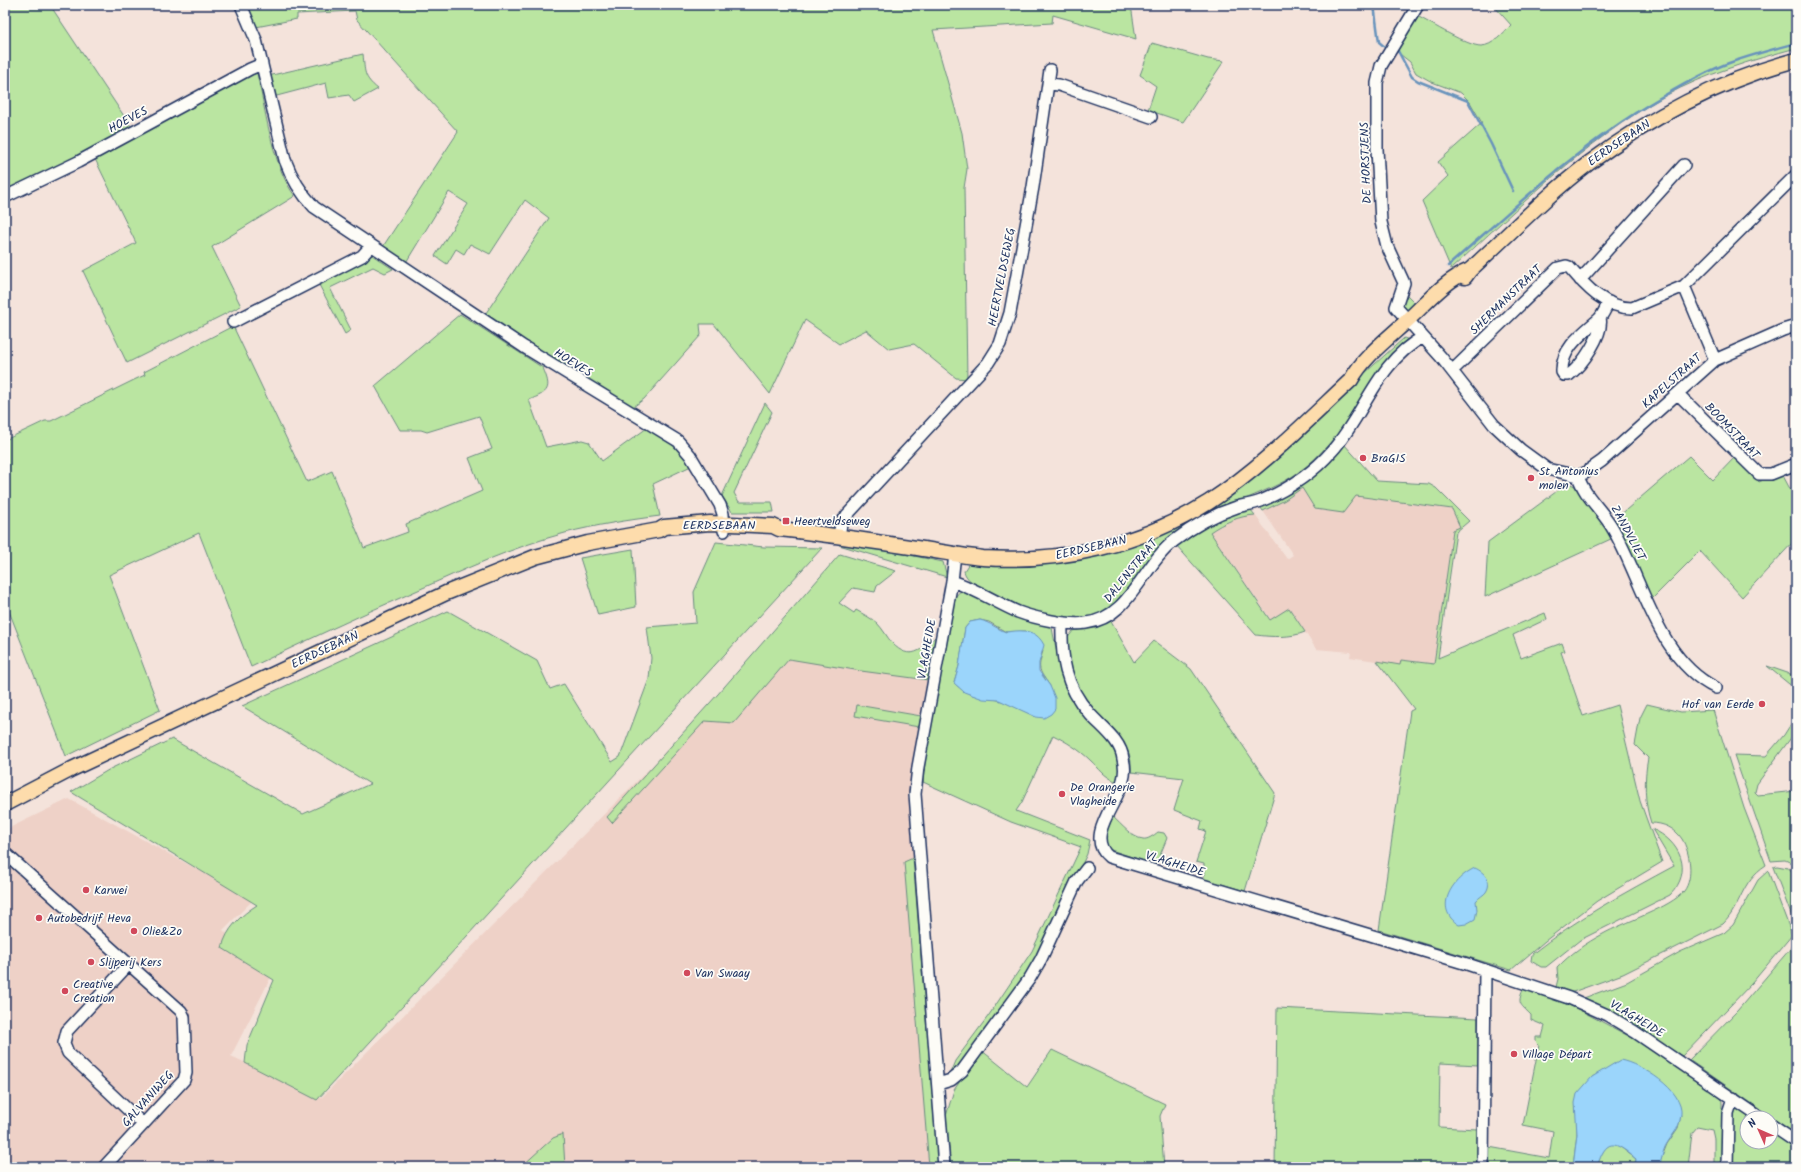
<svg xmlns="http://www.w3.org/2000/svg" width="1801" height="1172" font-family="Kalam,sans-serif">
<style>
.built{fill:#eed1c7}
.green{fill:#bae5a1;stroke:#6a8a80;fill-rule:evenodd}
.water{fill:#9bd5fb;stroke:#6893bc}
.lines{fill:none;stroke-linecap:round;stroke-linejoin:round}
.stream{stroke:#6893bc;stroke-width:2.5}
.minor-casing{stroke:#1b2f5e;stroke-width:14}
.major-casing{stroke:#1b2f5e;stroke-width:17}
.minor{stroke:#fdfcf7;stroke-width:11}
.major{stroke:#fddcac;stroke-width:14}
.poi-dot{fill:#d1495b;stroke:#fdfcf7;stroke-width:1.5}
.labels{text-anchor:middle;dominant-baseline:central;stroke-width:3.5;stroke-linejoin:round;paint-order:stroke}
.street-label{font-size:12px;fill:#1b2f5e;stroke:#fdfcf7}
.poi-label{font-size:12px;fill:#1b2f5e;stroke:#fdfcf7;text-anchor:start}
</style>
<rect width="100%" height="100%" fill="#f4e3db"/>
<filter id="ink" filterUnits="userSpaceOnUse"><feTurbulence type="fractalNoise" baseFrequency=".025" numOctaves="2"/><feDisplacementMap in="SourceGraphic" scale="8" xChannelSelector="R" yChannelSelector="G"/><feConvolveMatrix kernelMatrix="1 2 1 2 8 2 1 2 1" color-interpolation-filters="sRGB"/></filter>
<g filter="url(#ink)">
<path class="built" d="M1302 488 1452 509 1461 527 1453 530 1434 664 1402 660 1401 665 1350 657 1351 652 1316 649 1289 608 1271 620 1210 532 1233 520 1248 515H1255L1287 559 1293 555 1263 511 1285 500Z
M774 643 931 681 911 785 937 1167H5V830L69 799 253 900 223 930 271 977 231 1056 321 1098 655 763 718 694 722 695Z"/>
<path class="green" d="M5 5H50L132 128 104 144 5 192Z
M246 5H1131L1136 39 1053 15 1052 23 933 30 962 133 967 169 964 188 967 379 956 378 914 344 889 349 866 330 839 344 805 320 770 394 714 324H700L701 335 644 399 633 407 558 364 484 316 549 218 525 200 490 254 470 244 464 254 456 249 447 264 435 256 468 204 449 192 405 264 382 248 458 132 357 20 355 11 297 14V19L256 27Z
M1497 5H1796V48C1752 60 1705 74 1665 96 1585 141 1518 208 1451 269L1422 201 1448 176 1438 162 1482 123 1470 102 1461 93 1432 82 1416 73 1410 62 1396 51 1417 16C1431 23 1467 46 1481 46 1493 46 1504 32 1511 25L1495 7Z
M1152 43 1208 59 1224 61 1183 122 1148 110 1156 86 1140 75Z
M363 54C365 72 363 77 378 89L354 102 349 95 329 98 326 83 273 97 268 76Z
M256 69C265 106 272 167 295 196L212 247 241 306 127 363 83 271 136 243 95 159Z
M372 255 393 269 385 273 373 267 330 288 351 330 345 334 318 283Z
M1405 293 1414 302V304L1405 312 1402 304Z
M460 314 543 368C552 389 549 392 529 400L546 447 582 440 589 442 602 461 647 428C667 440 677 446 691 466L653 484 660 516C628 520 596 525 565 533 513 547 465 569 416 591 360 615 306 641 251 667L199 533 109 575 160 710 66 756 5 601V440L45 421H51L136 379 145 375 144 372 233 326 307 482 332 471 364 548 408 532 406 524 482 491 469 458 492 449 479 416 427 432 421 430H400L375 386Z
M1404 338 1409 340 1408 342C1368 370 1360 413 1327 446 1319 455 1310 464 1300 471 1282 485 1260 492 1239 502 1226 508 1214 515 1201 522 1190 528 1176 533 1167 541 1142 562 1124 609 1092 618 1069 624 1029 611 1007 601 995 595 967 585 964 571L969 563H1002L1163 532 1327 407Z
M765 403 772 412 734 493 739 502H772L774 512H732L722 496Z
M1344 444 1377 481 1429 484 1436 488 1469 521 1456 532 1438 658 1545 613 1547 619 1513 635 1521 658 1562 643 1565 651 1561 652 1583 716 1617 705 1640 801 1662 862 1597 901 1545 941 1511 970 1379 930 1410 711 1414 709 1377 661 1400 665 1401 660 1434 664 1453 530 1460 527 1452 509 1356 496 1343 513 1315 509 1302 488 1285 500 1263 511 1261 508V504Z
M1689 456 1713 480 1735 457 1759 482 1781 472 1796 500V539L1742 597 1700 551 1651 600 1612 522Z
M1568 483C1590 490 1601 520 1613 538L1485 597 1488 542Z
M1250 509 1255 515C1239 516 1223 523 1210 532L1270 620 1289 608 1305 632C1291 638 1271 637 1256 635L1176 545C1201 527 1220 516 1250 509Z
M842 541 943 562 947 577 839 545Z
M716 542 764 547 822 548 317 1100 245 1063 247 1045 274 980 222 948C226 929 241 915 257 905L71 792 110 769 172 739 303 814 370 784 242 706 448 611 537 661 550 689 564 684 612 762 620 757 649 679 651 658 647 627 696 623 694 592Z
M633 549 636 607 598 615 580 558Z
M840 554 896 571 877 586 875 592 853 588 839 603 854 613 856 610C863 614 871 618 877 623 883 629 887 637 892 643 910 662 922 650 936 636L928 680 861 671 789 659 734 723 705 721 612 823 607 817 718 694Z
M966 590 1048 624 1052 628 1059 664 1115 747C1119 759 1122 769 1117 782 1102 775 1101 770 1090 760 1080 750 1065 741 1053 735L1022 802 1016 811 1090 840 1087 854 1036 960 1017 990 955 1072 950 1073 955 1061 989 1015 1032 951 1081 847 1011 822 923 782 925 762 954 601C956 595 958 591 966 590ZM980 620 989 622 1006 632 1026 631 1043 651C1037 670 1039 670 1050 686L1036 717C1024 711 1011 703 998 700 978 696 971 698 954 683L959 666 965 628 970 622Z
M1110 620 1134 662 1154 641 1191 669 1275 793 1245 891 1204 879V864L1196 862 1206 831 1200 829 1202 821 1174 810 1184 778 1131 772C1135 740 1100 722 1085 699 1074 682 1067 660 1066 640L1073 631 1093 627Z
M1767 666 1796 676V688L1789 684Z
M1647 704 1681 712 1713 710 1744 808 1766 865C1740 882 1742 905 1723 924L1623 974 1570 993 1556 987 1558 979 1557 968C1570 954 1586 943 1603 934 1622 923 1672 907 1684 891 1694 878 1690 852 1682 839 1675 828 1663 823 1651 823 1644 802 1644 779 1648 758L1635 745 1640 718Z
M857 705 921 716 919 727 855 716Z
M1796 716V731L1757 784 1755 792 1758 795 1796 791V865L1785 860 1771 861 1734 755 1766 756 1784 735Z
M1113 817C1121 824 1132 838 1143 839 1148 840 1154 835 1158 832L1164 833 1167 838 1156 865 1108 849 1103 839Z
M1652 829C1680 841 1694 871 1670 895L1580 940 1546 967H1541L1531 961 1532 954C1576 919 1624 893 1674 866Z
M913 858 938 1167H929L904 862Z
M1777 866 1788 868 1796 874V923L1792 917 1773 867Z
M1768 871 1792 935 1752 983 1682 1056 1581 999 1627 982 1680 952 1724 933 1733 925 1758 880Z
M1796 942V1134L1689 1060 1737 1011Z
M1524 987 1574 1007 1655 1050 1721 1094 1722 1103 1721 1167H1714V1139L1712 1130 1697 1127 1692 1133 1688 1167H1658L1667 1144 1678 1128 1681 1115 1600 1073 1592 1077 1577 1120V1134L1573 1167H1489V1147L1549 1158 1553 1131 1523 1125 1539 1045 1536 1042V1037H1542L1545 1026 1531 1020V1015C1519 1003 1517 1004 1524 987Z
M1277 1008 1478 1018V1065L1440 1063 1439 1127 1477 1129 1478 1167H1275Z
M981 1050 1027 1087 1052 1050 1165 1104 1160 1116 1164 1167H951L946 1116 954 1090Z
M1740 1107 1755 1118H1747V1142H1771V1129L1796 1146V1167H1728L1731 1114 1735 1109Z
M563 1134 565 1167H521L553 1138Z
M1612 1144 1619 1146 1636 1159 1635 1167H1597C1600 1157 1602 1148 1612 1144Z"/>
<path class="water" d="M980 620C989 622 999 630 1006 632 1009 632 1012 631 1015 631 1029 630 1038 633 1044 645L1039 663V671L1050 686 1055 698V709L1051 714 1044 718 1036 717 999 700 983 699 964 692 954 683 959 666 965 628 970 622Z
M1475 868C1484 872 1493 881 1486 892 1484 895 1479 897 1476 901L1477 910 1475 919 1466 924 1459 925C1432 908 1453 878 1475 868Z
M1620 1060C1641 1064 1684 1090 1681 1114 1679 1132 1672 1133 1665 1147 1662 1153 1662 1162 1658 1167H1635L1636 1159C1614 1140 1606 1138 1597 1167H1573L1577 1134 1575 1103 1577 1094 1592 1077Z"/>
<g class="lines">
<path class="stream" d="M1374 5 1379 42 1386 48
M1398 51 1412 77 1418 81 1468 101 1491 144 1513 191
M1448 266C1519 203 1588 137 1672 91 1690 81 1709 70 1729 63 1751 55 1774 49 1796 43"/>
<defs>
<path id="minor" d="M241 5 256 40 285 160C292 179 300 192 314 207L524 347 678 441 690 455 720 505 723 514 724 531
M1418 5 1381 66 1377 83V149L1381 222 1387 246 1404 283 1396 307 1441 357 1494 425 1521 450 1547 469 1578 476 1585 473 1602 461 1715 360 1783 330 1796 326
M1049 84 1059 85 1151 117
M5 197 78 162 250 69 262 64
M1580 280 1684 165
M1600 318C1604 334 1582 365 1569 375H1564L1562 372C1561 348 1583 333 1599 319 1603 315 1606 307 1609 302
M233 322 362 256 371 246
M1715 360 1684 286 1796 175
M1452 371 1558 268 1566 266 1569 267C1585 286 1605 308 1632 308L1684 286
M1678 394 1759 474H1771L1796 464
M1578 476C1584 496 1603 511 1613 529 1643 581 1658 660 1716 688
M839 536 841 524 847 515 988 363 1000 344 1010 313 1033 187 1050 70
M952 581C976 589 995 602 1018 612 1034 618 1069 626 1086 623 1130 618 1142 566 1174 541 1192 527 1215 514 1237 507 1245 505 1253 504 1261 501 1287 490 1313 473 1332 451 1365 414 1377 362 1423 337
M1062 623C1061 657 1065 686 1089 713 1101 727 1121 740 1123 759 1125 766 1125 773 1123 780 1118 803 1084 837 1109 857L1467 964 1569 998 1607 1015 1635 1032 1761 1118
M5 853 181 1011 184 1017 186 1073 184 1080 104 1167
M129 964 67 1031 64 1043 68 1053 143 1124
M938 1084 951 1080 962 1071 1030 978 1041 959 1077 881 1087 868
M1771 1125 1796 1142
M944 1167 915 794 918 767 952 581 955 554
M1483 1167 1485 970
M1727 1167 1728 1113 1733 1098"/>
<path id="major" d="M1465 277 1470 270C1509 234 1547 195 1589 163 1651 117 1721 80 1796 60
M5 804 72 769 446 593 535 557 588 543 659 530 664 527 710 523 773 526 779 529C828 534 875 542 923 549 943 552 963 556 983 558 1063 563 1141 545 1209 502 1261 468 1306 422 1351 380 1364 356 1390 337 1410 318 1428 301 1447 279 1470 270"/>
</defs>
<use href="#minor" class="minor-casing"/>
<use href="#major" class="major-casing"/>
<use href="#minor" class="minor"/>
<use href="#major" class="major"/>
</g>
</g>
<g class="poi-dot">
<circle cx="1363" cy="458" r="4"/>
<circle cx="1531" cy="478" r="4"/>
<rect x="782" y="517" width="8" height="8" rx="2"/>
<circle cx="1762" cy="704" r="4"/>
<circle cx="1062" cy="794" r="4"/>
<circle cx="86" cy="890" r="4"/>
<circle cx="39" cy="918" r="4"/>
<circle cx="134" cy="931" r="4"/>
<circle cx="91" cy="962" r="4"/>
<circle cx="687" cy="973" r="4"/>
<circle cx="65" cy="991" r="4"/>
<circle cx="1514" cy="1054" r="4"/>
</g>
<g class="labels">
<g class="street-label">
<text transform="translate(128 120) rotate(-28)">HOEVES</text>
<text transform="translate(1619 143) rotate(-34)">EERDSEBAAN</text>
<text transform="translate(1366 163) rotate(-92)">DE HORSTJENS</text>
<text transform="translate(1002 277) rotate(-79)">HEERTVELDSEWEG</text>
<text transform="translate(1506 300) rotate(-44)">SHERMANSTRAAT</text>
<text transform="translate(573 363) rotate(32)">HOEVES</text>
<text transform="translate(1672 381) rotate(-42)">KAPELSTRAAT</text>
<text transform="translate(1732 431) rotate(46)">BOOMSTRAAT</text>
<text x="719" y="525">EERDSEBAAN</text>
<text transform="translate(1628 533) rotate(62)">ZANDVLIET</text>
<text transform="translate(1091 548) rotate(-13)">EERDSEBAAN</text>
<text transform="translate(1131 571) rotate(-51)">DALENSTRAAT</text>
<text transform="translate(927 649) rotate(-80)">VLAGHEIDE</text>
<text transform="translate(325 650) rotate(-25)">EERDSEBAAN</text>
<text transform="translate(1175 864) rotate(17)">VLAGHEIDE</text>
<text transform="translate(1637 1019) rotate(31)">VLAGHEIDE</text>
<text transform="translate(148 1099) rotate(-48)">GALVANIWEG</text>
</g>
<g class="poi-label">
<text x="1371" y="458">BraGIS</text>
<text x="1539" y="471">St Antonius<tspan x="1539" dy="14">molen</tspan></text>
<text x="794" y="521">Heertveldseweg</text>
<text x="1754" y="704" text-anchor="end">Hof van Eerde</text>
<text x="1070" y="787">De Orangerie<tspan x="1070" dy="14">Vlagheide</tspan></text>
<text x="94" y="890">Karwei</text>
<text x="47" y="918">Autobedrijf Heva</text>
<text x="142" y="931">Olie&amp;Zo</text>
<text x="99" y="962">Slijperij Kers</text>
<text x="695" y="973">Van Swaay</text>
<text x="73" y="984">Creative<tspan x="73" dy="14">Creation</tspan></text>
<text x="1522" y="1054">Village Départ</text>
</g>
</g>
<rect width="1801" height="1172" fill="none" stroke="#fdfcf7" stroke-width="20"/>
<rect x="10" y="10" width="1781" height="1152" fill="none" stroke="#1b2f5e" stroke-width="1.5" filter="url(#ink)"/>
<g transform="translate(1759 1130) rotate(315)"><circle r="19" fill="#fdfcf7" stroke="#a3aaba"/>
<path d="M0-3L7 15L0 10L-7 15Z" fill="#d1495b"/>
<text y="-6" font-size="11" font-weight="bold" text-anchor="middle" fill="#1b2f5e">N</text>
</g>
</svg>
